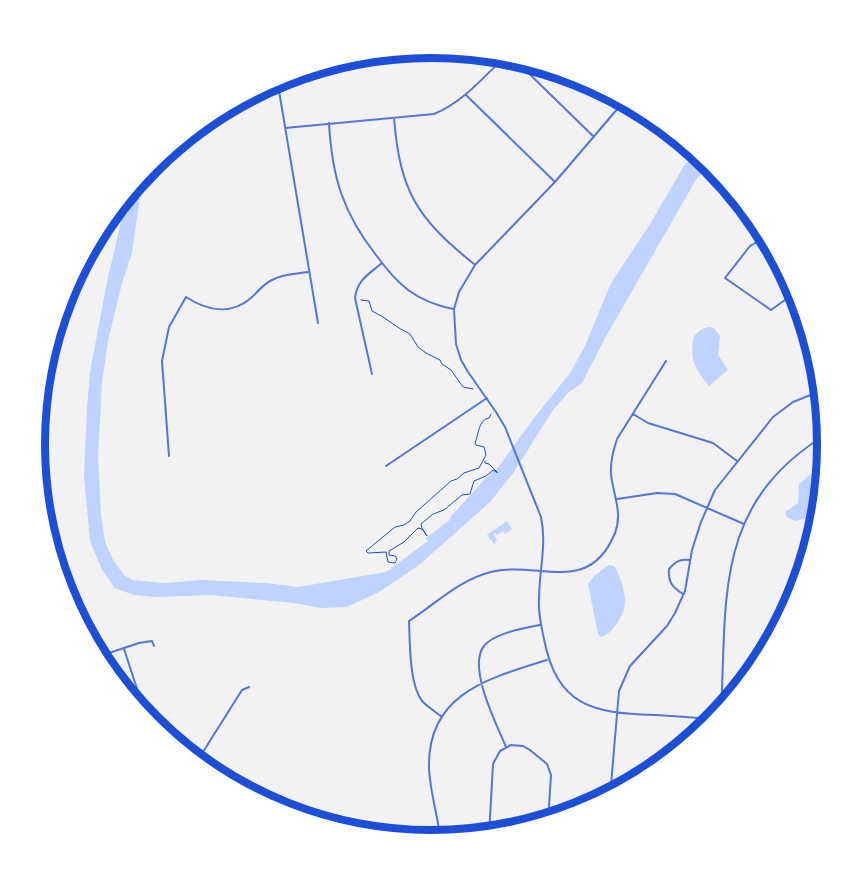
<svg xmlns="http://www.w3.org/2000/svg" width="863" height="889" font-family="'DejaVu Sans',sans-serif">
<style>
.water{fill:#bfd3fe}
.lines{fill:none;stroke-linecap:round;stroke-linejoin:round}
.river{stroke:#bfd3fe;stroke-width:8}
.path{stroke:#1d4ed8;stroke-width:1}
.minor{stroke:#5277de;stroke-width:2}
.tertiary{stroke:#5277de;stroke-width:2}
.rim{fill:none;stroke:#1d4ed8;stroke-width:8}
</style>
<rect width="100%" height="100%" fill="#f2f2f2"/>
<path class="water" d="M697 151 709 161 707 170 697 178 604 340 582 383 568 393 553 410 514 472 490 502 419 565 379 592 347 607 321 608 294 603 211 595 157 597 134 595 115 588 102 570 90 541 84 476 87 408 90 372 107 282 128 191 143 174 132 253 122 283 108 341 102 382 98 457 101 515 105 542 113 560 124 575 132 580 165 583 201 580 266 583 298 587 386 572 428 541 426 538 464 509 483 488 534 418 570 373 585 346 611 283 650 224 684 166Z
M709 327 714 328 720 336 718 355 728 370 709 386C695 369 689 360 694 336L702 329Z
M813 472 826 473 822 509 812 517 795 521 787 517 785 512 798 503 799 484Z
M507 521 512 529 505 534 503 531 497 535 495 533 493 534 497 540 494 544 487 535Z
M609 565 614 566C620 574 625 592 625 602 625 614 613 634 601 637L598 634 588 584 594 576Z"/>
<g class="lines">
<path class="river" d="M454 519 494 475"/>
<path class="path" d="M361 300 369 301 372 311C386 317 396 328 410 334L418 347 426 353 440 360 442 364 451 370 463 387 473 389
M485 461V463L489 464 498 473 493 470 486 476 474 481 470 494 462 495 444 510 433 514 421 524 422 528 427 536 422 529 418 528 404 542 389 551V555L395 556 397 559 395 563 388 562 386 552 368 553 366 551 395 527 404 525 410 521 416 512 451 481 457 479 464 473 479 468 486 455 484 447 476 445 475 443C479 434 478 420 489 418L491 414"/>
<path class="minor" d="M510 55 594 137
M277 79 318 323
M466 95 554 181
M625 100 555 182 475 265 459 292 454 309 456 344 461 360 468 372 496 412 505 427 541 517C547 545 539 571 539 599 538 612 541 626 544 639 557 706 592 713 654 715 675 716 696 718 717 719
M394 118C400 192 417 218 474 264
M329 123C332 177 343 213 376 255 398 285 415 301 453 309
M285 128 434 114C464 102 484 76 507 55
M768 236 750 246 725 278 771 310 785 300 799 294
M372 374 355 298C357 280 369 274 382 263
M633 414 648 423 713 443 737 461
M169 456 162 361 169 327 186 297C206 310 230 316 251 298 258 292 263 284 272 280 283 274 297 274 308 272
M386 466 487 398
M617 499 657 493 675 494 744 524
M683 594C672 587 668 582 669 569 676 561 680 559 690 560
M124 649 148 722
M97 657 139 643 152 641 154 646
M442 717C436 712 429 708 423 702 409 686 410 642 409 621 435 604 461 579 491 572 538 560 589 597 615 533 623 513 613 494 611 474 610 462 613 451 617 439L666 361
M506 747C497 725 467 667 484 646 494 633 525 628 540 625
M196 763 242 690 249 687
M611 786 629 787
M610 797 619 691 630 666 667 626 675 613 685 591 692 550 701 522 715 490 773 417 793 402 823 390
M489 836 493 764 500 751 511 745 523 746 530 750 547 764 551 775 548 822
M441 841C438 817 430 792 429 768 427 693 490 678 547 660"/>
<path class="tertiary" d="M721 714C727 598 713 503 827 434"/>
</g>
<path d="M0 0H863V889H0ZM45 444a386 386 0 1 1 772 0a386 386 0 1 1-772 0Z" fill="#fff" fill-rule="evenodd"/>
<path class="rim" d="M45 444a386 386 0 1 1 772 0a386 386 0 1 1-772 0Z"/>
</svg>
